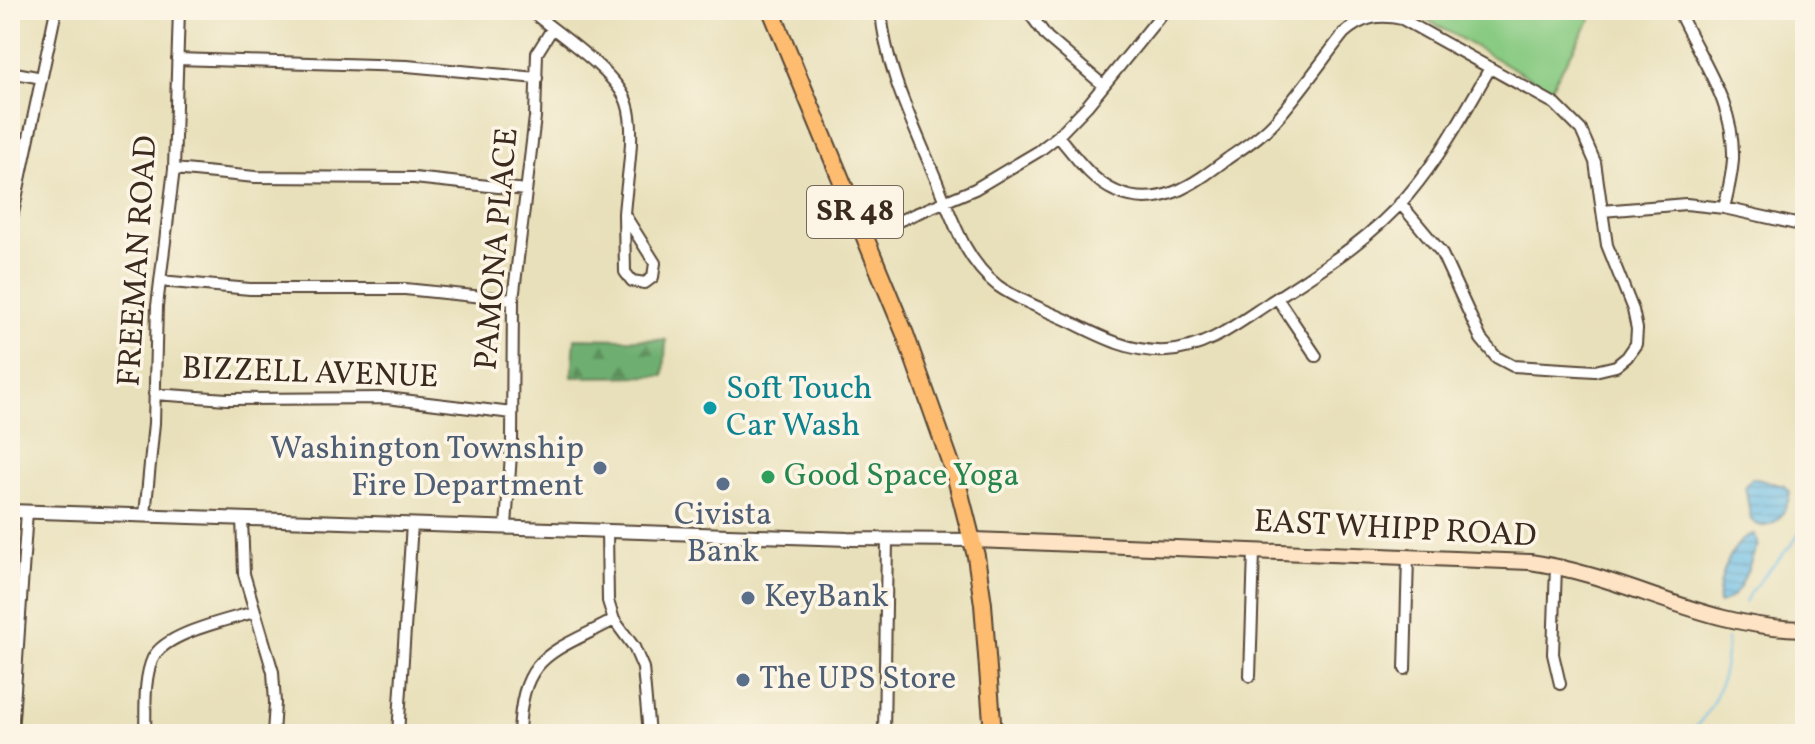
<svg xmlns="http://www.w3.org/2000/svg" width="1815" height="744" font-family="Vollkorn,serif">
<style>
.forest{fill:url(#forest-firs);stroke:#546c48;stroke-width:2}
.green{fill:#89cb83;stroke:#627a50;stroke-width:2}
.water{fill:url(#water-rules);stroke:#527482;stroke-width:2}
.lines{fill:none;stroke-linecap:round;stroke-linejoin:round}
.stream{stroke:#6abde6;stroke-width:2}
.minor-casing{stroke:#554535;stroke-width:14}
.tertiary-casing{stroke:#554535;stroke-width:16}
.secondary-casing{stroke:#554535;stroke-width:18}
.primary-casing{stroke:#554535;stroke-width:20}
.minor{stroke:#fff;stroke-width:10}
.tertiary{stroke:#fff;stroke-width:12}
.secondary{stroke:#fee4c5;stroke-width:14}
.primary{stroke:#fdbc6f;stroke-width:16}
.culture-dot{fill:#0f9aa8;stroke:#fcf5e5;stroke-width:3}
.service-dot{fill:#5c6f8a;stroke:#fcf5e5;stroke-width:3}
.leisure-dot{fill:#2e9e5b;stroke:#fcf5e5;stroke-width:3}
.labels{text-anchor:middle;dominant-baseline:central;stroke-width:7;stroke-linejoin:round;paint-order:stroke}
.shield{fill:#fcf5e5;stroke:#75675a;stroke-width:2}
.shield-label{font-size:30px;font-weight:bold;fill:#3b2a1e}
.street-label{font-size:32px;fill:#3b2a1e;stroke:#fcf5e5}
.culture-label{font-size:32px;fill:#0d838f;stroke:#fcf5e5;text-anchor:start}
.service-label{font-size:32px;fill:#4e5e75;stroke:#fcf5e5;text-anchor:start}
.leisure-label{font-size:32px;fill:#27864d;stroke:#fcf5e5;text-anchor:start}
</style>
<defs>
<pattern id="forest-firs" width="22" height="20" patternUnits="userSpaceOnUse" patternTransform="scale(2)"><rect width="22" height="20" fill="#6eaf71"/><path d="M5 1l3.5 6h-7zM16 11l3.5 6h-7z" fill="#5c8f5c"/></pattern>
<pattern id="water-rules" width="6" height="5" patternUnits="userSpaceOnUse" patternTransform="scale(2)"><rect width="6" height="5" fill="#6abde6"/><path d="M0 2.5h6" fill="none" stroke="#589aba"/></pattern>
</defs>
<rect width="100%" height="100%" fill="#fcf5e5"/>
<filter id="ink" filterUnits="userSpaceOnUse"><feTurbulence type="fractalNoise" baseFrequency=".0125" numOctaves="2"/><feDisplacementMap in="SourceGraphic" scale="16" xChannelSelector="R" yChannelSelector="G"/><feConvolveMatrix kernelMatrix="1 2 1 2 8 2 1 2 1" color-interpolation-filters="sRGB"/></filter>
<filter id="wash" filterUnits="userSpaceOnUse"><feTurbulence type="fractalNoise" baseFrequency=".006" numOctaves="4" result="noise"/><feDisplacementMap in="SourceGraphic" scale="32" xChannelSelector="R" yChannelSelector="G"/><feGaussianBlur stdDeviation="1.8" result="paint"/><feColorMatrix in="noise" values="0 0 0 0 0 0 0 0 0 0 0 0 0 0 0 0 0 1.4 0 .05"/><feComposite in="paint" operator="in"/></filter>
<g filter="url(#wash)">
<rect width="100%" height="100%" fill="#e8e0ba"/>
<path class="forest" d="M575 338 666 340 664 376 572 377Z"/>
<path class="green" d="M1410 10H1596L1550 89Z"/>
<path class="water" d="M1752 478 1784 486 1790 492C1788 511 1771 538 1751 520L1745 486Z
M1755 534 1758 545C1747 563 1744 599 1719 603 1716 583 1733 536 1755 534Z"/>
<g class="lines">
<path class="stream" d="M1745 603 1750 592 1796 539 1805 520
M1688 734C1717 710 1726 674 1727 639"/>
</g>
</g>
<g filter="url(#ink)">
<g class="lines">
<defs>
<path id="minor" d="M530 10C556 33 617 72 627 103 637 132 626 182 624 214
M881 10C885 69 913 123 935 177 951 215 964 260 998 286 1019 301 1046 310 1069 321 1099 336 1131 353 1166 351 1206 349 1237 324 1269 303 1318 271 1370 240 1408 195 1441 156 1465 112 1490 68
M1027 10 1047 37 1103 85
M1678 10C1700 59 1735 103 1733 159 1732 175 1728 192 1724 208
M177 59 407 66 537 78
M10 72 42 78
M1058 136C1074 155 1092 181 1115 191 1158 211 1194 184 1227 159 1244 147 1262 136 1275 121 1300 93 1321 62 1344 33 1362 17 1379 14 1402 19L1555 104 1581 130 1595 162 1607 245 1633 310 1637 329 1636 344 1627 357 1616 366 1595 371 1513 366 1496 357 1481 339 1441 252 1400 203
M174 169 255 177 414 178 526 190
M1602 211 1686 204 1724 208 1805 226
M624 214 655 263 653 277 645 283 632 281 625 272Z
M10 227 56 10
M865 235 975 189 1039 151 1058 136 1087 106 1165 10
M160 281 250 289H405L513 300
M1277 298 1316 356
M154 394 227 399 386 398 512 413
M145 515 154 423 157 306 174 169 179 10
M242 518 244 574 273 672 275 703 273 734
M506 526 512 440 513 300 535 117 537 53 552 29
M607 530 608 601 614 620 634 647 643 668 649 734
M1556 566 1553 654 1560 684
M1405 669 1408 557
M1250 676 1254 552
M12 734 27 511
M145 734C146 711 143 679 153 658 165 633 228 620 254 612
M398 734 412 524
M519 734C522 654 550 654 614 620
M884 734 887 540"/>
<path id="tertiary" d="M10 511 848 539 974 540"/>
<path id="secondary" d="M974 540 1530 562C1628 576 1703 628 1805 629"/>
<path id="primary" d="M771 10 905 334 956 478 976 556 983 604 993 734"/>
</defs>
<use href="#minor" class="minor-casing"/>
<use href="#tertiary" class="tertiary-casing"/>
<use href="#secondary" class="secondary-casing"/>
<use href="#primary" class="primary-casing"/>
<use href="#minor" class="minor"/>
<use href="#tertiary" class="tertiary"/>
<use href="#secondary" class="secondary"/>
<use href="#primary" class="primary"/>
</g>
</g>
<circle class="culture-dot" cx="710" cy="408" r="8"/>
<g class="service-dot">
<circle cx="600" cy="468" r="8"/>
<circle cx="723" cy="484" r="8"/>
<circle cx="748" cy="598" r="8"/>
<circle cx="743" cy="680" r="8"/>
</g>
<circle class="leisure-dot" cx="768" cy="477" r="8"/>
<g class="labels">
<rect class="shield" x="807" y="186" width="96" height="52" rx="6"/>
<g class="shield-label">
<text x="855" y="212">SR 48</text>
</g>
<g class="street-label">
<text transform="translate(498 249) rotate(-85)">PAMONA PLACE</text>
<text transform="translate(139 261) rotate(-86)">FREEMAN ROAD</text>
<text transform="translate(310 374) rotate(2)">BIZZELL AVENUE</text>
<text transform="translate(1395 530) rotate(3)">EAST WHIPP ROAD</text>
</g>
<g class="culture-label">
<text x="726" y="390">Soft Touch<tspan x="726" dy="37">Car Wash</tspan></text>
</g>
<g class="service-label">
<text x="584" y="450" text-anchor="end">Washington Township<tspan x="584" dy="37">Fire Department</tspan></text>
<text x="723" y="516" text-anchor="middle">Civista<tspan x="723" dy="37">Bank</tspan></text>
<text x="764" y="598">KeyBank</text>
<text x="759" y="680">The UPS Store</text>
</g>
<g class="leisure-label">
<text x="784" y="477">Good Space Yoga</text>
</g>
</g>
<rect width="1815" height="744" fill="none" stroke="#fcf5e5" stroke-width="40"/>
</svg>
